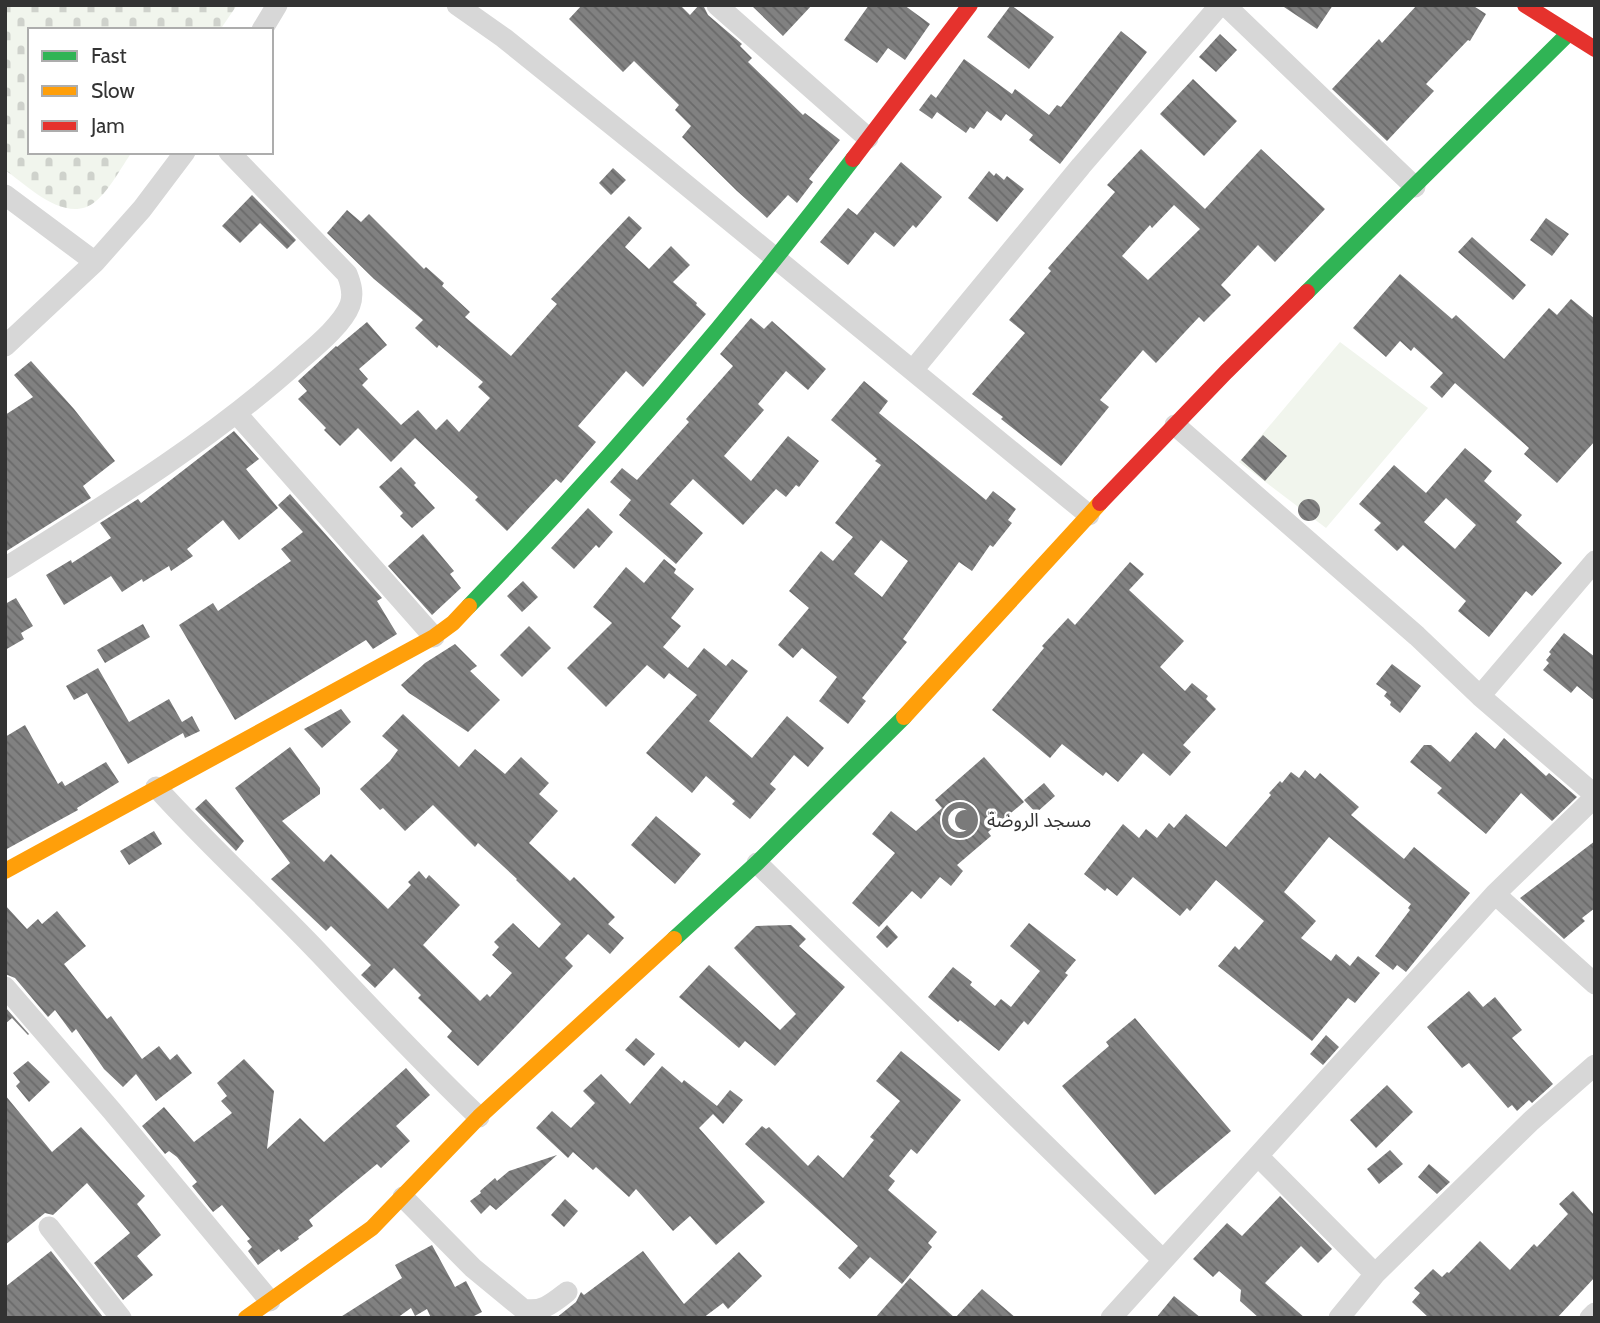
<svg xmlns="http://www.w3.org/2000/svg" width="1600" height="1323" font-family="Cabin,'Noto Sans Arabic',sans-serif">
<style>
.green{fill:#f1f5ed}
.cemetery{fill:url(#cemetery-stones)}
.building{fill:url(#building-back-hatch);fill-rule:evenodd}
.lines{fill:none;stroke-linecap:round;stroke-linejoin:round}
.street{stroke:#d7d7d7;stroke-width:21}
.fast{stroke:#30b455;stroke-width:16}
.slow{stroke:#ff9f0a;stroke-width:16}
.jam{stroke:#e5322d;stroke-width:16}
.labels{text-anchor:middle;dominant-baseline:central;stroke-width:7;stroke-linejoin:round;paint-order:stroke}
.poi-label{font-size:19px;fill:#333;stroke:#fff;text-anchor:start}
</style>
<defs>
<pattern id="cemetery-stones" width="16" height="16" patternUnits="userSpaceOnUse" patternTransform="scale(1.75)"><rect width="16" height="16" fill="#f1f5ed"/><path d="M2 7V4a2 2 0 0 1 4 0v3zM10 15v-3a2 2 0 0 1 4 0v3z" fill="#cfd2cc"/></pattern>
<pattern id="building-back-hatch" width="6" height="6" patternUnits="userSpaceOnUse" patternTransform="scale(1.75)"><rect width="6" height="6" fill="#818181"/><path d="M-1 5l2 2M0 0l6 6M5-1l2 2" fill="none" stroke="#6a6a6a"/></pattern>
</defs>
<rect width="100%" height="100%" fill="#fff"/>
<path class="green" d="M1340 342 1428 408 1326 528 1239 462Z"/>
<path class="cemetery" d="M5 5H237L220 30H30V152H132C122 166 109 191 96 201 67 226 28 186 5 170Z"/>
<path class="building" d="M582 5H680L690 15 699 5 704 7 708 15 742 44 740 46 752 58 748 62 803 115 805 113 840 140 809 179 813 182 797 203 788 195 767 218 737 191 682 137 691 126 675 110 679 105 634 61 623 72 569 19Z
M751 5H812L783 36Z
M869 5H904L930 24 905 60 888 48 877 63 844 40Z
M1011 5 1054 37 1029 69 987 37Z
M1281 5H1333L1317 29Z
M1417 5H1472L1486 14 1470 41 1468 40 1426 84 1434 91 1387 141 1332 89 1379 39 1382 43Z
M1121 31 1147 52 1060 164 1029 140 1033 135 1006 114 1001 121 987 111 974 129 970 127 966 133 937 112 932 119 919 110 931 94 936 98 964 59 1012 94 1015 89 1049 115 1057 105 1061 107Z
M1220 34 1237 50 1216 72 1199 57Z
M1193 79 1237 121 1204 156 1160 114Z
M1141 149 1205 209 1261 149 1325 209 1275 262 1258 245 1221 285 1231 295 1204 322 1199 317 1156 363 1143 350 1100 400 1109 407 1061 466 1001 419 1003 417 972 394 1025 333 1009 320 1051 271 1048 268 1115 192 1107 185ZM1174 205 1200 229 1148 280 1122 256 1150 225 1152 228Z
M901 162 942 197 916 228 913 225 894 247 875 232 848 265 820 242 848 208 857 215Z
M613 168 626 180 611 195 599 183Z
M989 171 994 176 996 173 1004 180 1007 176 1024 189 997 222 968 198Z
M252 195 296 240 287 249 260 223 240 243 222 226Z
M347 210 361 222 369 214 424 269 426 267 444 283 442 286 470 312 465 317 511 356 557 304 551 299 629 216 642 228 625 247 649 269 671 246 690 265 673 282 697 303 696 305 706 314 643 387 626 371 578 426 596 442 561 483 556 479 507 531 475 500 478 497 415 438 391 462 358 428 340 446 324 430 326 428 298 399 307 391 298 381 336 346 337 347 367 322 387 345 359 369 368 379 362 385 401 425 418 410 436 430 447 419 459 432 490 398 478 387 483 382 439 345 437 348 415 328 423 320 374 279 327 233Z
M1546 218 1569 234 1552 256 1530 240Z
M1472 237 1526 285 1513 300 1458 252Z
M1400 274 1452 319 1456 315 1504 359 1549 308 1557 315 1571 299 1595 319V441L1557 483 1524 454 1529 448 1455 383 1442 398 1430 387 1443 373 1414 347 1411 351 1400 341 1386 357 1353 328Z
M751 318 764 329 772 321 826 369 808 390 786 371 758 404 764 410 724 456 751 481 788 436 819 461 799 487 796 485 786 497 776 489 743 525 693 479 670 504 703 533 676 564 619 515 631 500 610 482 622 468 637 480 689 422 686 419 733 366 720 354Z
M31 361 74 409 115 461 83 486 91 498 5 552V415L33 397 14 375Z
M864 381 888 401 879 413 986 500 993 491 1016 509 1008 520 1012 523 993 547 990 545 972 571 959 562 903 639 907 642 862 698 866 701 848 724 819 701 837 677 802 648 793 658 778 645 809 608 789 591 821 551 833 561 853 537 835 523 881 465 875 461 877 459 831 420ZM881 540 908 561 882 597 854 574Z
M234 431 259 459 246 469 278 508 239 540 223 520 187 549 193 556 171 571 169 566 143 582 142 579 122 592 111 576 64 605 46 575 71 560 72 563 111 538 100 523 138 499 141 503Z
M1263 435 1287 456 1265 481 1241 460Z
M1465 448 1492 471 1484 481 1522 515 1516 522 1562 563 1532 596 1526 591 1489 637 1458 611 1466 601 1403 545 1397 551 1374 530 1381 523 1359 504 1394 465 1426 493ZM1446 498 1476 525 1455 549 1424 522Z
M401 467 416 483 414 485 435 508 412 528 400 516 403 513 379 487Z
M290 494 382 598 377 601 397 634 373 649 366 640 235 720 179 625 213 603 218 611 291 561 281 549 303 532 278 505Z
M1298 510a11 11 0 1 1 22 0a11 11 0 1 1-22 0Z
M588 508 613 532 599 548 596 545 574 569 551 548Z
M423 534 454 571 450 574 461 588 432 615 388 566Z
M664 559 676 569 674 573 694 589 671 618 681 626 663 647 688 668 704 648 726 666 732 659 748 671 709 721 752 758 787 716 824 748 808 767 794 755 770 784 776 789 750 819 732 804 735 801 706 776 692 793 646 753 697 695 669 673 664 679 647 665 606 707 567 668 612 623 593 607 626 567 644 583Z
M1130 562 1144 574 1129 590 1184 641 1160 667 1185 691 1192 683 1208 696 1206 699 1216 709 1183 745 1191 752 1170 776 1143 753 1118 782 1106 772 1103 776 1062 744 1050 758 992 710 1044 648 1042 646 1068 618 1075 625Z
M523 581 538 597 522 612 507 596Z
M16 598 33 626 21 633 24 639 5 650V604Z
M143 624 150 637 105 663 97 650Z
M529 626 551 648 522 677 500 655Z
M1564 633 1595 657V701L1577 686 1571 693 1543 670 1549 663 1546 660 1551 654 1549 652Z
M455 644 477 666 470 671 500 700 468 732 409 693 401 685 425 663Z
M1392 664 1421 686 1400 713 1390 705 1391 702 1384 696 1387 692 1376 684Z
M98 668 129 722 169 699 182 722 192 716 200 731 185 738 183 733 128 764 87 693 74 700 66 686Z
M341 709 351 722 322 748 304 729Z
M403 714 459 767 475 749 505 774 521 757 549 783 539 794 558 811 529 843 570 881 574 877 615 917 608 924 624 938 610 954 588 934 565 958 573 966 478 1066 447 1037 452 1031 418 998 421 995 394 968 375 988 361 975 371 965 331 926 326 931 271 879 290 863 235 788 290 747 320 788V794L282 821 324 862 331 854 388 909 411 885 408 882 419 871 426 879 429 875 460 905 423 945 480 1001 487 994 490 997 512 973 492 955 499 947 494 942 513 923 539 948 561 924 516 880 517 879 478 843 475 847 433 805 405 831 383 808 380 810 360 789 390 761 398 750 382 736Z
M25 725 58 784 62 781 65 786 106 762 119 782 77 808 78 810 5 850V737Z
M1476 732 1495 749 1504 738 1546 776 1549 773 1577 797 1552 821 1521 793 1486 834 1437 793 1442 788 1410 762 1424 745H1431L1450 762Z
M984 757 1024 802 988 832 991 836 957 865 963 871 951 886 940 877 921 899 912 891 879 927 852 903 895 853 872 834 891 811 916 831 942 808 935 800Z
M1305 770 1315 779 1320 773 1359 807 1351 815 1404 859 1414 847 1470 893 1406 972 1397 965 1393 970 1375 956 1410 910 1408 908 1411 904 1329 837 1284 892 1316 921 1301 938 1331 961 1336 954 1350 966 1358 956 1380 973 1355 1003 1348 998 1312 1041 1218 966 1235 946 1239 950 1264 921 1216 880 1190 911 1187 908 1180 916 1133 877 1117 896 1107 888 1105 891 1084 874 1123 824 1139 838 1146 829 1157 838 1169 823 1174 828 1186 814 1226 847 1271 795 1269 793 1280 781 1282 783 1291 772 1299 778Z
M1044 783 1055 796 1036 813 1024 800Z
M206 799 244 841 236 851 195 809Z
M656 816 701 854 675 884 631 845Z
M154 831 162 844 129 865 120 851Z
M1595 841V908L1582 918 1585 921 1564 939 1520 898Z
M5 905 27 929 38 919 42 924 57 911 86 946 64 964 107 1019 111 1016 142 1059 159 1046 170 1060 177 1054 192 1073 156 1101 136 1074 123 1087 104 1069 76 1029 72 1033 55 1010 48 1017 15 978 5 974Z
M1029 923 1076 960 1065 973 1068 975 1028 1025 1024 1021 999 1051 960 1020 958 1022 928 997 953 967 972 982 970 985 995 1006 1001 999 1011 1007 1040 971 1010 946Z
M791 925 806 939 799 946 845 987 775 1066 745 1041 739 1048 679 997 709 965 780 1030 796 1014 734 948 756 926Z
M887 925 898 937 887 948 876 937Z
M1469 991 1483 1007 1495 997 1522 1030 1512 1038 1553 1084 1532 1103 1529 1100 1517 1111 1512 1105 1508 1108 1469 1063 1462 1068 1427 1027Z
M5 1007 29 1034 28 1035 12 1018 5 1024Z
M1135 1018 1231 1131 1155 1195 1062 1086 1109 1046 1106 1042Z
M1326 1035 1339 1047 1323 1065 1310 1054Z
M636 1038 655 1054 644 1066 625 1050Z
M901 1051 961 1100 917 1154 911 1149 889 1176 895 1181 888 1190 937 1232 928 1243 932 1247 902 1284 870 1257 850 1279 838 1268 858 1246 745 1144 762 1126 766 1129 769 1127 808 1166 818 1155 843 1178 874 1140 870 1137 900 1101 876 1081Z
M244 1059 274 1091 267 1149 300 1118 324 1142 406 1068 430 1095 396 1126 410 1141 381 1168 377 1164 309 1220 313 1226 298 1237 299 1239 281 1252 279 1249 258 1265 248 1251 252 1247 247 1241 250 1239 222 1205 213 1212 192 1186 197 1182 177 1157 169 1151 165 1154 142 1126 164 1107 194 1142 232 1113 221 1101 227 1096 217 1083Z
M28 1061 50 1082 29 1102 16 1086 20 1082 13 1073Z
M662 1066 682 1083 684 1080 717 1106 730 1090 743 1100 723 1124 713 1114 699 1128 765 1202 716 1245 690 1216 673 1231 636 1189 629 1197 596 1167 593 1170 573 1152 568 1158 536 1128 552 1111 571 1128 595 1103 583 1091 601 1074 630 1104Z
M1387 1085 1413 1112 1376 1148 1350 1120Z
M5 1095 52 1152 81 1127 145 1196 137 1204 161 1235 137 1256 153 1275 123 1300 94 1263 130 1233 87 1183 53 1215 45 1213 5 1245Z
M1390 1150 1403 1164 1379 1184 1367 1169Z
M557 1155 496 1210 490 1205 481 1214 470 1201 481 1193 480 1191 495 1178 497 1181 509 1171Z
M1429 1164 1450 1182 1437 1194 1418 1177Z
M1573 1191 1595 1216V1277L1557 1318H1429L1412 1302 1420 1293 1414 1288 1433 1269 1442 1277 1447 1272 1449 1273 1480 1241 1510 1270 1534 1244 1537 1247 1568 1214 1559 1204Z
M1280 1196 1332 1249 1318 1263 1301 1246 1265 1283 1305 1318H1259L1240 1301 1241 1290 1219 1271 1213 1277 1193 1259 1227 1223 1242 1236Z
M565 1199 578 1211 564 1227 551 1215Z
M432 1245 455 1287 466 1281 482 1312 470 1318H431L427 1309 415 1316 411 1308 397 1318H339L402 1278 395 1265Z
M51 1251 103 1317 102 1318H5V1287Z
M643 1251 684 1304 739 1252 762 1276 728 1309 723 1303 703 1318H556L576 1302 581 1292 584 1295Z
M910 1278 955 1318 982 1289 1016 1318H875Z
M1174 1296 1201 1318H1156Z"/>
<g class="lines">
<path class="street" d="M457 5 504 38 652 157 1089 515
M717 5 868 138
M1225 5 1415 187
M262 30 277 5
M5 195 95 262
M5 346 95 262 142 209 185 152
M913 370 1081 166 1220 5
M237 414 434 637
M1175 425 1417 636 1480 696 1595 795
M5 568C107 504 210 441 300 360 315 347 343 324 350 305 354 294 351 284 347 274L229 152
M1480 696 1595 561
M156 787C208 845 266 897 320 954 372 1009 424 1065 479 1117
M757 863 1163 1260
M1495 894 1595 984
M5 987 112 1111 270 1301
M1258 1156 1375 1274
M403 1197 473 1268 523 1309C542 1313 553 1303 567 1292
M49 1227 121 1318
M1111 1318 1495 894 1595 797
M1339 1318 1375 1274 1531 1121 1595 1065
M1590 1318 1595 1313"/>
<path class="fast" d="M1307 292 1569 33
M469 606C606 465 734 315 853 159
M674 939 757 863 904 717"/>
<path class="slow" d="M904 717 1100 503
M5 871 434 637 453 623 469 606
M246 1318 372 1228 479 1117 674 939"/>
<path class="jam" d="M1525 5 1595 49
M853 159 970 5
M1100 503 1226 372 1307 292"/>
</g>
<defs>
<symbol id="mosque-disc" viewBox="-11 -11 22 22"><circle r="9.5" fill="#7a7a7a" stroke="#fff"/><path d="M3.5-4.9A6 6 0 1 0 3.5 4.9A5 5 0 1 1 3.5-4.9Z" fill="#fff"/></symbol>
</defs>
<g fill-rule="evenodd">
<use href="#mosque-disc" x="938" y="798" width="44" height="44"/>
</g>
<g class="labels">
<g class="poi-label">
<text x="987" y="820">مسجد الروضة</text>
</g>
</g>
<rect width="1600" height="1323" fill="none" stroke="#333333" stroke-width="14"/>
<rect x="28" y="28" width="245" height="126" fill="#ffffff" stroke="#adadad" stroke-width="2"/>
<rect x="42" y="51" width="35" height="10" fill="#30b455" stroke="#adadad" stroke-width="2"/>
<text x="91" y="63" font-size="21" fill="#333333">Fast</text>
<rect x="42" y="86" width="35" height="10" fill="#ff9f0a" stroke="#adadad" stroke-width="2"/>
<text x="91" y="98" font-size="21" fill="#333333">Slow</text>
<rect x="42" y="121" width="35" height="10" fill="#e5322d" stroke="#adadad" stroke-width="2"/>
<text x="91" y="133" font-size="21" fill="#333333">Jam</text>
</svg>
